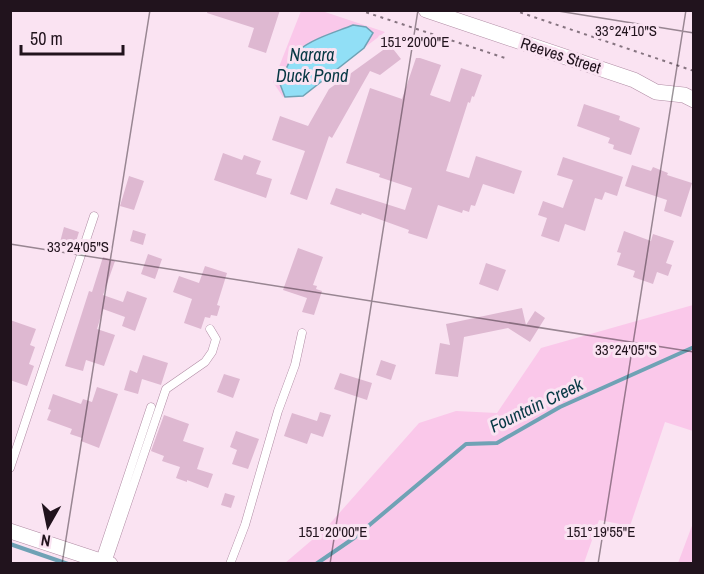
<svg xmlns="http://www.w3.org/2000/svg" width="704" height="574" font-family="'Archivo Narrow',sans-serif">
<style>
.green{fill:#fac8ea}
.water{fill:#91dff6;stroke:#6fa2b5;stroke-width:1.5}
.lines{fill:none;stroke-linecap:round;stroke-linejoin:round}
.stream{stroke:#6fa2b5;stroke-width:4}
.building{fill:#deb8d1}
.service-casing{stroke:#b08ca4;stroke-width:9}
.minor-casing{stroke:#b08ca4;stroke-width:16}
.path{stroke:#867480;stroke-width:2;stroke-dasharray:3 4.5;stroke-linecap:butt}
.service{stroke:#fff;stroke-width:8}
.minor{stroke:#fff;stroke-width:15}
.ticks{fill:none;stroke:#21131d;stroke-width:1.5;stroke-opacity:0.45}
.labels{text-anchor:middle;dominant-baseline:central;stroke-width:6;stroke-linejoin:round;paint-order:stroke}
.street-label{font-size:16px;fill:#21131d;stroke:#fae3f2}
.water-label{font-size:18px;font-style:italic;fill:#063844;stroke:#fae3f2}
.ticks-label{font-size:15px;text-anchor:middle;fill:#21131d;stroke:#fae3f2;stroke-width:6;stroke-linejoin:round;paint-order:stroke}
</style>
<rect width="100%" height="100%" fill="#fae3f2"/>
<path class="green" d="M301 11H322L385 32 364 48 373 33 280 83 285 97H283L273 82Z
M693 305V431L665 422 630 526 599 520 584 563H285L326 528 419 423 456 411 497 413 541 348Z
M693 523V563H678Z"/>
<path class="water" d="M353 25 366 27 373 33 364 48 303 96 285 97 280 84C285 72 289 58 299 50 314 38 336 32 353 25Z"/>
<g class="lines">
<path class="stream" d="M10 544 68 564
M316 564 354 538 466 444 497 443 560 407 694 347"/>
</g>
<path class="building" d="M208 10H280L266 53 248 47 254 28 207 13Z
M390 45 401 59 380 75 370 71 332 138 329 136 307 200 290 194 305 151 272 140 280 116 308 126 329 89Z
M416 58H420L441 65 430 95 450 102 461 68 482 75 474 97 472 96 470 103 468 102 446 171 469 178 476 156 522 171 514 194 483 184 475 206 471 205 469 212 463 210 462 213 438 205 427 239 408 233 409 230 362 213 361 215 330 204 336 188 405 210 412 188 379 177 380 174 346 163 370 88 402 99Z
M584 104 620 116 619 120 640 128 631 155 613 149 614 145 608 143 610 138 577 126Z
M223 153 242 160 244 155 261 161 256 174 272 179 266 198 214 180Z
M563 157 623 177 617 196 605 192 602 200 595 198 585 231 565 224 559 242 541 236 547 218 538 215 543 201 563 208 573 180 557 175Z
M632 165 651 171 653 167 668 173 667 175 692 183 681 217 664 211 667 200 625 186Z
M129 176 144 181 134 210 120 206Z
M64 227 79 232 73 251 59 246Z
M133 230 146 234 143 245 130 241Z
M624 231 651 241 653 234 674 241 666 263 672 265 668 276 657 272 653 284 633 277 635 271 617 265 621 253 617 252Z
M298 248 323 257 313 285 317 286 316 289 322 291 314 315 302 312 307 298 283 290Z
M148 254 162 259 155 279 141 274Z
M103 257 115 261 103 295 123 302 127 291 147 298 135 331 122 326 125 317 103 309 97 329 115 335 104 366 86 360 83 371 65 366 89 291 92 292Z
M486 263 506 270 498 291 479 284Z
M205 266 227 273 217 305 220 306 217 316 211 315 210 318 205 317 201 329 184 323 192 299 173 292 179 276 199 283Z
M522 308 526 325 535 311 545 318 530 342 508 328 464 337 458 377 435 374 440 343 450 345 446 324Z
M10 320 36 329 30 345 35 347 29 364 34 366 27 386 10 380Z
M143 355 168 363 161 385 142 379 138 394 124 390 130 370 137 373Z
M381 360 396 365 391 380 376 375Z
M340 373 372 383 367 400 334 389Z
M224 374 240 379 233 398 217 392Z
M97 387 118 394 99 448 81 441 82 438 70 434 72 429 47 420 51 410 48 409 53 394 81 404 83 399 92 402Z
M320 412 331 415 323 437 311 433 307 444 284 436 292 413 317 421Z
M164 415 189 424 183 441 204 448 197 469 213 474 208 488 187 480V482L176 478 180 467 162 461 164 456 151 451Z
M236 431 259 439 248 469 232 464 237 450 230 447Z
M225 493 235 496 231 508 221 505Z"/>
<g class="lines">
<defs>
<path id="service" d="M10 468 94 216
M100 560 151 407
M107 563 166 389 205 362 212 352 216 339 210 329
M230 564 245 525 278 411 295 365 302 333"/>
<path id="minor" d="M426 10 634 80 656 92 684 95 694 100
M10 531 110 564"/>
</defs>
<use href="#service" class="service-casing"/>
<use href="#minor" class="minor-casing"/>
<path class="path" d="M359 10 505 58
M513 10 694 71"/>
<use href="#service" class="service"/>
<use href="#minor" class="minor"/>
</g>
<path class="ticks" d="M552 10 694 33M10 244 694 352M62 564 150 10M330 564 418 10M598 564 686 10"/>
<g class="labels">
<g class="street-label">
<text transform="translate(561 55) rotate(18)">Reeves Street</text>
</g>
<g class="water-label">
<text x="312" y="54">Narara<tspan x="312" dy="21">Duck Pond</tspan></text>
<text transform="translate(536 405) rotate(-26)">Fountain Creek</text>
</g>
</g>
<g class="ticks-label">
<text x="626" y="36">33°24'10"S</text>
<text x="415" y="47">151°20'00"E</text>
<text x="78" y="252">33°24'05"S</text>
<text x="626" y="355">33°24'05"S</text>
<text x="333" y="537">151°20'00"E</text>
<text x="601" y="537">151°19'55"E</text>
</g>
<rect width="704" height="574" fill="none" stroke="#21131d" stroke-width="24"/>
<g transform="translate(48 526) rotate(189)" stroke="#fae3f2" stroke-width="4.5" paint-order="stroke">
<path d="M0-4.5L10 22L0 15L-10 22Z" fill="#21131d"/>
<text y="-9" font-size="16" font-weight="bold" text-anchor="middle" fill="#21131d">N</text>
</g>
<path d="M21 45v9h102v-9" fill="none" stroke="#21131d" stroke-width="3"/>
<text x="30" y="45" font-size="18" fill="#21131d" stroke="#fae3f2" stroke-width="4.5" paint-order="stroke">50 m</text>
</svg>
